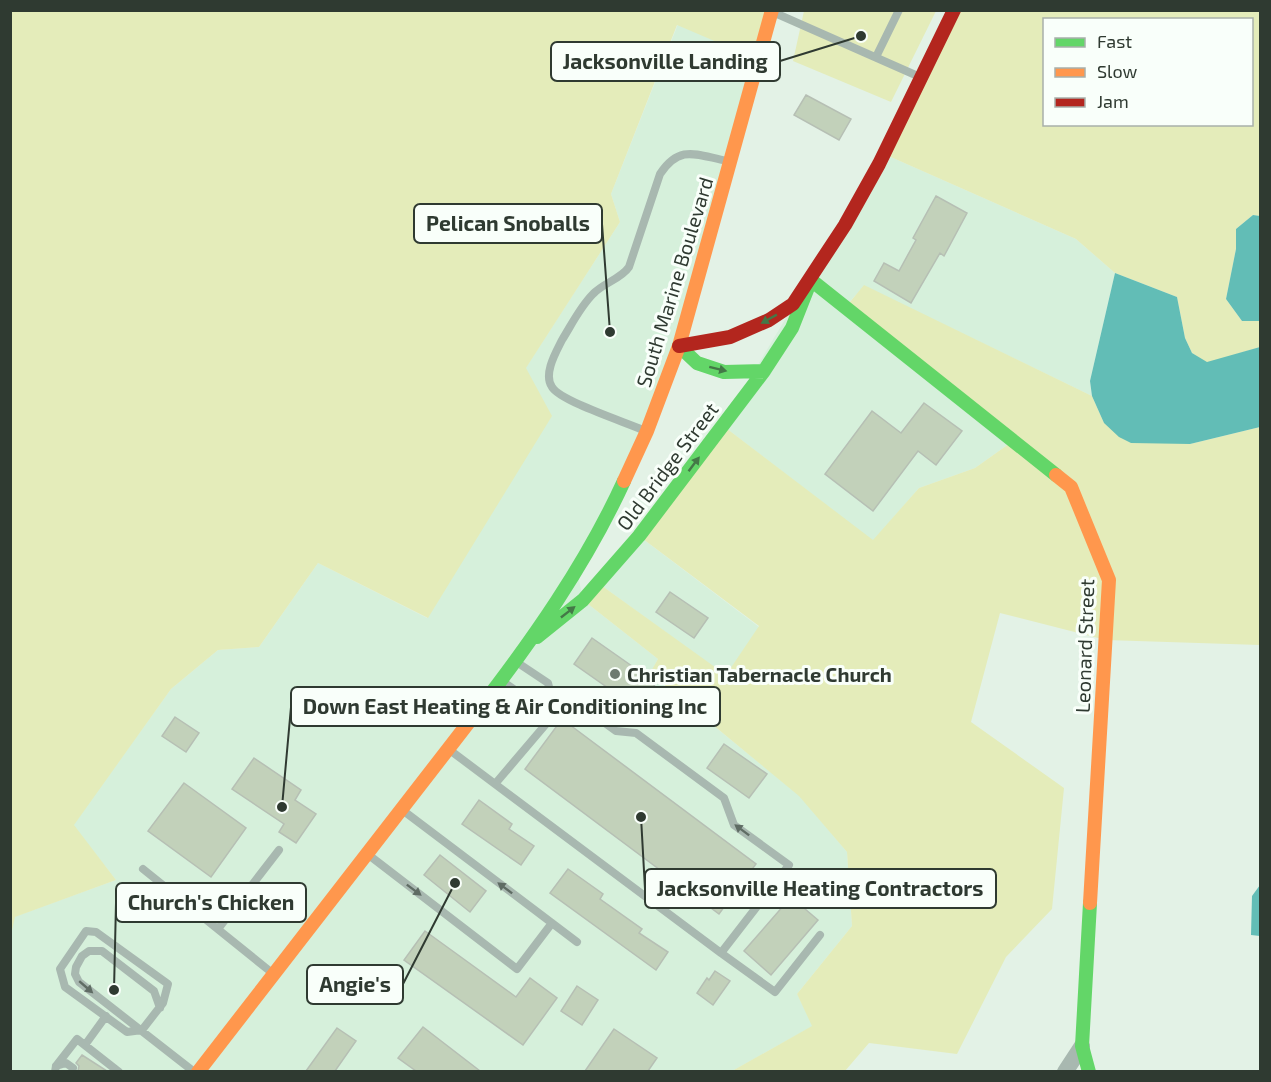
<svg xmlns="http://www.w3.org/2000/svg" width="1271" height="1082" font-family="'Exo 2',sans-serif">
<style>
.built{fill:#d6f0db}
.green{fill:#e4ecba;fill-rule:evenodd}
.water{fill:#62bdb6}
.building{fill:#c2d1ba;stroke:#b6bfb4;stroke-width:1.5}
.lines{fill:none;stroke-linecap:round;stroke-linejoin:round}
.lane{stroke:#a8b8b0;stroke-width:8}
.street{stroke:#a8b8b0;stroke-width:16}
.fast{stroke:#63d668;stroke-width:14}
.slow{stroke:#ff974d;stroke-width:14}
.jam{stroke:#b3261e;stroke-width:14}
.oneway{fill:#447847}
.oneway2{fill:#5f6c64}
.poi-dot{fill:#6e7a70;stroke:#f9fffa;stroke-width:2}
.labels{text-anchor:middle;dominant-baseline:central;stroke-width:6;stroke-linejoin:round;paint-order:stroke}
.street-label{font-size:20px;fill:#2f3a31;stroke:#f9fffa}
.poi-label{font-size:20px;font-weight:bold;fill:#2f3a31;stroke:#f9fffa;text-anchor:start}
.leader{fill:none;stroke:#2f3a31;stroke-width:2}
.callout-dot{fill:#2f3a31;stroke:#f9fffa;stroke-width:2}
.callout{fill:#f9fffa;stroke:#2f3a31;stroke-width:2}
.callout-label{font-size:21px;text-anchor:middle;font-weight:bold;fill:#2f3a31}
</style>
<rect width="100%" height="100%" fill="#e3f2e6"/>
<path class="built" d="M678 24 759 60 679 346 577 570 583 600 658 659 650 674 800 796 847 852 852 926 797 994 813 1026 732 1071 11 1072 10 935 14 917 116 880 73 825 171 689 218 650 259 647 318 563 427 618 525 369 620 222 611 194Z
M884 154 1076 239 1115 273 1090 381 1092 396 864 286 845 307 1013 441 975 468 919 488 873 541 722 425Z
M639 536 759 627 726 676 598 583Z"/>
<path class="green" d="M11 11H772L759 60 677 25 611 194 620 222 526 368 552 416 428 618 318 563 259 647 218 650 171 689 74 825 116 880 15 917 11 935Z
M804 11H936L891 102 793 61Z
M954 11H1260V216L1253 215 1236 229V249L1226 299 1242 321H1260V347L1207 363 1192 353 1185 338 1177 297 1115 273 1076 239 884 154ZM1044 20H1252V124H1044Z
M864 285 1092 396 1104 423 1190 444 1260 427V645L1106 640 1000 613 971 722 1064 788 1052 909 1006 957 957 1054 869 1043 845 1071H732L812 1026 797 994 852 926 847 852 799 796 650 673 658 659 583 600 598 583 726 675 759 626 639 536 722 425 873 540 919 488 975 468 1013 441 845 308Z"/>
<path class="water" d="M1253 215 1260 216V321H1242L1226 299 1236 249V229Z
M1115 273 1177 297 1185 338 1192 353 1207 362 1260 347V427L1190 444 1131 443 1119 437 1104 423 1092 396 1090 381Z
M1260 885V936L1251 935 1252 896Z"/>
<path class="building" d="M806 95 851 119 839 140 794 115Z
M936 196 967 213 944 256 940 253 911 303 874 281 884 263 899 271 916 240 913 238Z
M924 403 962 431 936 465 918 451 873 511 825 474 872 411 901 433Z
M670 592 708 618 694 638 656 612Z
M592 638 656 683 638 709 574 664Z
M175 717 199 733 186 752 162 736Z
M562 719 756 864 719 914 525 769Z
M724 744 767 774 749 798 707 768Z
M254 758 301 790 295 800 316 814 296 843 279 832 284 824 232 789Z
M184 783 246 828 211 877 148 831Z
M479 800 512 824 509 829 534 846 521 865 462 824Z
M440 855 486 891 470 912 424 875Z
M568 869 603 894 600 899 642 929 639 933 668 952 656 970 550 893Z
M791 897 818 920 771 975 744 951Z
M425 931 516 997 530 978 557 998 523 1045 404 960Z
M715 971 730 981 713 1005 697 993 707 978 709 980Z
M577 986 598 1000 582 1025 561 1011Z
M423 1027 480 1071H416L398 1058Z
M337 1028 356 1041 335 1071H306Z
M614 1029 657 1058 648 1071H585Z
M82 1055 107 1071H78L79 1066 76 1063Z"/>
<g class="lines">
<path class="lane" d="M775 13 920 77
M876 57 899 10
M643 430C625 422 560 401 552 387 543 374 556 352 562 340 572 324 580 307 593 294 603 283 621 279 629 267L660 174C680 144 696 155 727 161
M518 663 548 683 553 703
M505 683 535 704 553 703 560 708
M451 751 721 953 789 865 734 825 724 798 636 733 616 731 569 697 495 784
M405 812 577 942
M370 856 517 969 552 923
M143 869 271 972
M218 929 279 850
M86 931 96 932 168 984 163 1003 142 1030 127 1032 65 987 60 969Z
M721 953 775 992 820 935
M160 1008 154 991 102 951H89L82 956 76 967 75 974 79 982 193 1071
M85 1045 106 1016
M56 1066 66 1063 73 1068
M55 1072 56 1066 77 1039 119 1072"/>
<path class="street" d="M1065 1072 1082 1046"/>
<path class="fast" d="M811 280 1056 475
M679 346 697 363 724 372 764 371
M537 637 583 600 639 536 764 371 792 328 811 280
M476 713C532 641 586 564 624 481
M1089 1072 1082 1046 1090 903"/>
<path class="slow" d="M1056 475 1071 487 1109 580 1090 903
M624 481 647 431 679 346 772 10
M198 1072 476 713"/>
<path class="jam" d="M679 346 730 337 769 320 793 304 845 225 879 164 954 10"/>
</g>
<defs><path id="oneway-solid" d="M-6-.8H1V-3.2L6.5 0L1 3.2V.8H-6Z" transform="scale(1.5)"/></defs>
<g class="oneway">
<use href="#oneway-solid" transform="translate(769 319) rotate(151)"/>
<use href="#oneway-solid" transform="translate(718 369) rotate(14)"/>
<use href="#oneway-solid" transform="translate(694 464) rotate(-53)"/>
<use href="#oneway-solid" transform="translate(568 612) rotate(-38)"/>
</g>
<g class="oneway2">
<use href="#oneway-solid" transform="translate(742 830) rotate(-143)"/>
<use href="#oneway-solid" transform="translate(505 888) rotate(-143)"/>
<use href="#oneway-solid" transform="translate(414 890) rotate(37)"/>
<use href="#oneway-solid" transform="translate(86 987) rotate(41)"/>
</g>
<circle class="poi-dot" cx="615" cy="674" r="6"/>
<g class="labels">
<g class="street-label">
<text transform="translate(674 282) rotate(-73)">South Marine Boulevard</text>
<text transform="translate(667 466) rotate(-53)">Old Bridge Street</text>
<text transform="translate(1084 646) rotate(-88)">Leonard Street</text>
</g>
<g class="poi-label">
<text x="627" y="674">Christian Tabernacle Church</text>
</g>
</g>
<path class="leader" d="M861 36L780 61M610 332L602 224M282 807L291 707M641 817L645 889M114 990L116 903M455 883L403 984"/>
<g class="callout-dot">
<circle cx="861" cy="36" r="6"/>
<circle cx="610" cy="332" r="6"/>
<circle cx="282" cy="807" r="6"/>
<circle cx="641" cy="817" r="6"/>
<circle cx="114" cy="990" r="6"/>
<circle cx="455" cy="883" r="6"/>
</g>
<g class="callout">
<rect x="551" y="42" width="229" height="39" rx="6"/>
<rect x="414" y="204" width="188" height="39" rx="6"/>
<rect x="291" y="687" width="429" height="39" rx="6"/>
<rect x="645" y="869" width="351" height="39" rx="6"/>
<rect x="116" y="883" width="190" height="39" rx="6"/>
<rect x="307" y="965" width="96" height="39" rx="6"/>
</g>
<g class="callout-label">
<text x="665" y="69">Jacksonville Landing</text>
<text x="508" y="231">Pelican Snoballs</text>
<text x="505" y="714">Down East Heating &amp; Air Conditioning Inc</text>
<text x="820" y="896">Jacksonville Heating Contractors</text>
<text x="211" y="910">Church's Chicken</text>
<text x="355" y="992">Angie's</text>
</g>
<rect width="1271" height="1082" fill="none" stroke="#2f3a31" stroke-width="24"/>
<rect x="1043" y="18" width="210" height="108" fill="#f9fffa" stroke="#a8b0aa" stroke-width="1.5"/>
<rect x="1055" y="38" width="30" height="9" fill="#63d668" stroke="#a8b0aa" stroke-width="1.5"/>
<text x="1097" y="48" font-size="18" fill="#2f3a31">Fast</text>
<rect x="1055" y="68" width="30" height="9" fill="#ff974d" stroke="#a8b0aa" stroke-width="1.5"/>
<text x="1097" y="78" font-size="18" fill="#2f3a31">Slow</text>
<rect x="1055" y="98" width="30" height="9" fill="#b3261e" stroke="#a8b0aa" stroke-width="1.5"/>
<text x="1097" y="108" font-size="18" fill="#2f3a31">Jam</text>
</svg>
